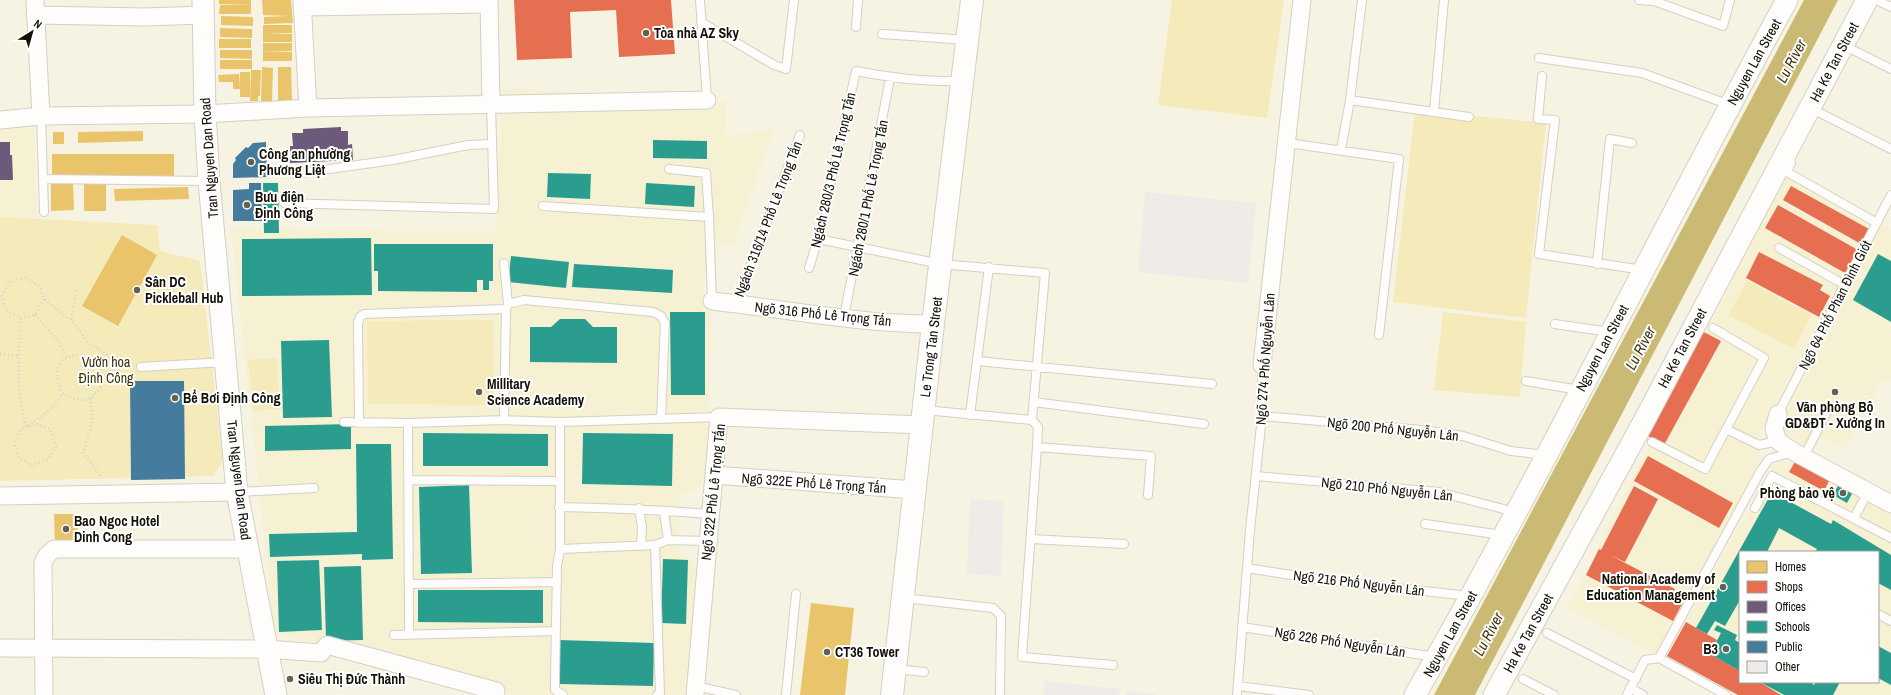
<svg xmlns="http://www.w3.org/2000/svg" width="1891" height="695" font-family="'Archivo Narrow',sans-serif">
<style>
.built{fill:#f7f1d4;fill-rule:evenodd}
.green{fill:#f5eab9}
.water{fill:#caba74}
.homes{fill:#e9c46a}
.shops{fill:#e76f51}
.offices{fill:#6d597a}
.schools{fill:#2a9d8f}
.public{fill:#457b9d}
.building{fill:#f0eae8}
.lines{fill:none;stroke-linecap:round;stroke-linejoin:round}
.service-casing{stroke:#d3d0c3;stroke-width:10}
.minor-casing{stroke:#d3d0c3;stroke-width:19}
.tertiary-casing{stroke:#d3d0c3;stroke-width:23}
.secondary-casing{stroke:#d3d0c3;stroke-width:24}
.path{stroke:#d4d3ce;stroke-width:2.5;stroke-dasharray:1 3;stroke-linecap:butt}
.service{stroke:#fefdfb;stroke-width:8}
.minor{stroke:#fefdfb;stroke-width:17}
.tertiary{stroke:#fefdfb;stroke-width:21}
.secondary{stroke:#fefdfb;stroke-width:22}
.poi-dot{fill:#636054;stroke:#fff;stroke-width:1.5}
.labels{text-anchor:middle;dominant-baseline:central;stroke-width:4;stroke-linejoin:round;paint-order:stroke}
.poi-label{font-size:14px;font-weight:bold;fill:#131107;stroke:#fff;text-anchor:start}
.street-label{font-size:14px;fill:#131107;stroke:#fff}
.park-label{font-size:14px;fill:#393107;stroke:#fff}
.water-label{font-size:15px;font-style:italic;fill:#3e350c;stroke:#fff}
</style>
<rect width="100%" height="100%" fill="#f7f3e2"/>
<path class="built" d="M503 88 725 101 727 136 774 130 733 245 718 243 715 277 703 276V309L711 311 708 473 701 486 679 496 680 548 698 567 684 695H516L274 632 231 228 495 232Z
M0 126 34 128 37 219 0 217Z
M1785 176 1872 223 1840 287 1759 435V462L1661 651 1652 653 1567 608Z
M1882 225 1891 230V382L1883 378 1845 450 1821 438 1815 449 1787 435 1782 420 1819 344Z
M1796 460 1891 513V695H1738L1667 656 1773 466ZM1740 552H1878V682H1740Z"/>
<path class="green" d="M1172 0H1284L1267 118 1158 105Z
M1415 110 1546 123 1526 318 1393 302Z
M0 217 157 225 160 251 200 261 223 462 213 476 0 481Z
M1747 281 1811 315 1794 349 1729 315Z
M1443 312 1526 322 1520 397 1434 390Z
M493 320 494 405 368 404 367 321Z
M276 358 281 409 253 411 248 360Z"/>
<path class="water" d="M1804 0H1838L1475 695H1434Z"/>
<path class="homes" d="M219 0H251V5L219 4Z
M262 0H291L293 23 264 24V17L289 16 263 15Z
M220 5H251V14H219Z
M221 16 253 17V26L221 25Z
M263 25H292V33H266L292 34V42H263Z
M220 28 252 29V38L220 37Z
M219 39H251V48H219Z
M263 43H292V51L263 52Z
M220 50H252V59L220 58Z
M263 52H292V61H263Z
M220 60H252V69H220Z
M262 67 273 68 272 101H261Z
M278 67H291L292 101H278Z
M251 70H261L260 96H258V101H250Z
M240 72H250V97H240V89H233V82H219L218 75 239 74 240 87Z
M143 131V141L78 143V132Z
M53 132H64V144H53Z
M52 154H174V177H52Z
M73 182 74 210 51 211V183Z
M84 183H106V211H84Z
M188 187 189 199 115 201 114 189Z
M122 235 157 255 118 326 82 306Z
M54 514H77L78 544 55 545Z
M811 603 854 608 845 695H800Z"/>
<path class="shops" d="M514 0H671L675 54 619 57 616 10 570 12 572 58 517 60Z
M1791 186 1869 229 1861 244 1783 200Z
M1778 205 1858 250 1845 273 1765 228Z
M1759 252 1823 285 1820 290 1830 296 1819 317 1746 278Z
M1700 330 1721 341 1664 445 1644 434Z
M1648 456 1733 503 1719 528 1634 481Z
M1796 460 1830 479 1824 491 1789 472Z
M1634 486 1658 499 1625 562 1610 555 1675 589 1671 598 1682 604 1673 621 1586 575 1599 549 1601 550Z
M1686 622 1717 640 1710 654 1740 671V682H1760L1781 695H1738L1667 656Z"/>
<path class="offices" d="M341 127V131H348V145L352 144 353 160 290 163V146H293L292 133H303V129Z
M0 142H10V155H12L13 180H0Z"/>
<path class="schools" d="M653 140 707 141V159L653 158Z
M548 173 591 174 590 199 547 197Z
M263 183H278L279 233H264Z
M646 183 695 186 694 207 645 204Z
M371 238 372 295 242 296V239Z
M374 244H493V281H489V290H483V280H477V292L378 291V271H374Z
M1878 254 1891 261V322L1853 300Z
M511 256 569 262 566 288 508 282Z
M574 264 673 270 672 293 572 287Z
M670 312H705V395H671Z
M560 319H585L593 327H617V363L530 362V327H551Z
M329 340 332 417 283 418 281 341Z
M351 424V449L265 451V426Z
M423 433 548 434V466H423Z
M583 433 673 434 672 486 582 484Z
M356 444H391L393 559 362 560V554L270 557 269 534 357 532Z
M1839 484 1853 492 1847 503 1833 495Z
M469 485 472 573 421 574 419 487Z
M1772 492 1831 524 1833 520 1891 555V590L1878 583V552H1815L1817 549 1779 528 1767 552H1740V600L1725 626 1715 621 1707 634 1696 628Z
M663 559 688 560 686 624 661 623Z
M319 560 322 630 279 632 277 561Z
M361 566 363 640 326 641 324 567Z
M418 590H543V623L418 622Z
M1717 625 1737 635 1735 640 1740 643V671L1710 654 1721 633 1714 630Z
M559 640 654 643 653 686 558 684Z
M1878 646 1891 653V685L1878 678Z
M1760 682H1810L1814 685 1816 682H1840L1833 695H1784Z"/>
<path class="public" d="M266 142 267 177 233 178V164L236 160 235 158 246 147 248 148 253 143Z
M249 183H261L262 221H233V190L249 189Z
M130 381H184L185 479 131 480Z"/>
<path class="building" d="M1145 192 1256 203 1248 283 1138 272Z
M970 499 1004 501 1001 576 967 574Z
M1045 681 1120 689 1119 695H1043Z
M1126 691 1155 694V695H1126Z"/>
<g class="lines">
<defs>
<path id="service" d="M700 0 707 100
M1639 0 1654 1 1723 26 1730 0
M1876 0 1891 7
M701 22 774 65 786 69 794 0
M856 27 858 0
M882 34 967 40
M1851 49 1891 69
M1539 58 1642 73 1730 105
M1542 76 1538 119 1555 120 1539 254 1643 270
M1350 100 1469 117
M1434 111 1444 0
M1818 112 1891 149
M41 116 44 212
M1288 143 1399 159 1379 335
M1341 150 1350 100 1362 0
M1791 163 1787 172 1877 223
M669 169 706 173 709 217
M294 174 393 160 468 145 492 144
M44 179 208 181
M284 203 494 209 491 105
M543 206 709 217 712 301
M818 239 941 264 1045 273 1032 420 924 410
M1779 248 1845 285
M504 263 508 304
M1597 264 1610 139 1632 143
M809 268 818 239 856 71C891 78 925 82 961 81
M736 304 800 135
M844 317 890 78
M1555 324 1610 332
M978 361 1212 384
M141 367 224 362
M1526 381 1579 390
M1034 402 1204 424
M1778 414 1891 195
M970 415 989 267
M1262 416 1423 430 1463 436 1511 451 1546 455
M504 420 506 309
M1032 420 1038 427 1037 447 1022 657 1113 665
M344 422 408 423 504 420 560 422 719 417
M560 422V549L557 566 555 679V690L563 695
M359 423 358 323 360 317 364 314 506 309 508 304 524 300 653 312 661 316 665 323 661 419
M408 423 409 635
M1726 429 1759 445 1778 441
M1652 442 1705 469 1764 358 1713 328
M1037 447 1151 456 1148 495
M1804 457 1830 405
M1256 476 1439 492 1515 512
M409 480 559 481
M238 492 314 488
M559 507C610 508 659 510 709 514
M639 508 642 527 641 546
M1755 508 1772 476 1891 538
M1854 518 1868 492
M1425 524 1502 535
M1031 539 1124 544
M668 540 707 541
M655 545 660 693 657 695
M560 549 655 545 668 540 664 512
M1247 568 1316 579 1469 596
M410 584 557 582
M904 598 993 608 1001 616 1000 695
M1878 614 1891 621
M1242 627 1436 657
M1547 633 1636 679
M394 635 556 631
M1659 658 1760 472 1769 459 1793 452
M1659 658 1726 695
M896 669 924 672
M1523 679 1554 695
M695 686 736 695
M1238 686 1309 695
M1630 688 1643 695
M786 695 796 594
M1237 695 1250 530 1262 416V365
M1627 695 1645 660 1659 658"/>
<path id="minor" d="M35 0 41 116
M302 0 308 108
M489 0 491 105
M302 7 489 4
M35 15 145 17 203 15
M0 120 41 116 205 114 308 108 707 100
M712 301C785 309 860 324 933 324
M1262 365 1302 0
M1778 414 1774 429 1778 441 1794 452 1891 504
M714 475 915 490
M0 496 237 492
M0 648 267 649 321 653 327 645 496 691
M44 695 43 563 47 555 54 549H248
M695 695 719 417 922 425"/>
<path id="tertiary" d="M203 0 205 114 209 181 237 492 276 695
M1415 695C1546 467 1661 230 1787 0
M1494 695 1644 421 1867 0"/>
<path id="secondary" d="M892 695 933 324 972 0"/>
</defs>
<use href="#service" class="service-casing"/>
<use href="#minor" class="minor-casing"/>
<use href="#tertiary" class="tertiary-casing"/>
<use href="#secondary" class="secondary-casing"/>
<path class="path" d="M44 299 35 315 21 318 6 310 2 296 10 281 25 278 40 286 44 299 74 323 88 343 106 353 119 367
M35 315 59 342 67 359
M21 318C18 357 16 389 26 427 40 418 54 409 62 393
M71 319 77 287
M0 354 18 356
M104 377C95 360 79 346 61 362 58 365 57 373 56 377L62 393C77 401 88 406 99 389 102 386 101 381 104 377 110 368 122 367 132 367
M91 398 92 423 83 453 103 478
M37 424 50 429 56 447 48 459 32 465 19 458 14 442 21 429Z"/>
<use href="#service" class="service"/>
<use href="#minor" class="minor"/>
<use href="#tertiary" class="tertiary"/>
<use href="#secondary" class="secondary"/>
</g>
<g class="poi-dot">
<circle cx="646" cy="33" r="4"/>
<circle cx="251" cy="162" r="4"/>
<circle cx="247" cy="205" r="4"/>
<circle cx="137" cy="290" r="4"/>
<circle cx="479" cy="392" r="4"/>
<circle cx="1835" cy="392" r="4"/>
<circle cx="175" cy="398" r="4"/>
<circle cx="1843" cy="493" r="4"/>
<circle cx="66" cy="529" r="4"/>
<circle cx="1723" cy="587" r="4"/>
<circle cx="1726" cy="649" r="4"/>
<circle cx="827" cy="652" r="4"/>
<circle cx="290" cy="679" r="4"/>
</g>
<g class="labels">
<g class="poi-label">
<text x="654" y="33">Tòa nhà AZ Sky</text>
<text x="259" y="154">Công an phường<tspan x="259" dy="16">Phương Liệt</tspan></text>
<text x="255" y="197">Bưu điện<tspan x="255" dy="16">Định Công</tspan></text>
<text x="145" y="282">Sân DC<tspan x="145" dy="16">Pickleball Hub</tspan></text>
<text x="487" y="384">Millitary<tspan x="487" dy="16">Science Academy</tspan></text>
<text x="183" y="398">Bể Bơi Định Công</text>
<text x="1835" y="407" text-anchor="middle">Văn phòng Bộ<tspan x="1835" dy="16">GD&amp;ĐT - Xưởng In</tspan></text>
<text x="1835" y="493" text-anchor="end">Phòng bảo vệ</text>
<text x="74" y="521">Bao Ngoc Hotel<tspan x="74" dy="16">Dinh Cong</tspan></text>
<text x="1715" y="579" text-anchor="end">National Academy of<tspan x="1715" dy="16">Education Management</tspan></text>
<text x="1718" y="649" text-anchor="end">B3</text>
<text x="835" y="652">CT36 Tower</text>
<text x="298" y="679">Siêu Thị Đức Thành</text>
</g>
<g class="street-label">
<text transform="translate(1754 62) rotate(-61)">Nguyen Lan Street</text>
<text transform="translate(1834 62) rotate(-62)">Ha Ke Tan Street</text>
<text transform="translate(209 158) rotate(-94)">Tran Nguyen Dan Road</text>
<text transform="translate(833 170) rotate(-77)">Ngách 280/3 Phố Lê Trọng Tấn</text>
<text transform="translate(868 198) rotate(-79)">Ngách 280/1 Phố Lê Trọng Tấn</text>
<text transform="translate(768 219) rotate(-69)">Ngách 316/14 Phố Lê Trọng Tấn</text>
<text transform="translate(1835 305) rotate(-63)">Ngõ 64 Phố Phan Đình Giót</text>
<text transform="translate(823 314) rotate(6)">Ngõ 316 Phố Lê Trọng Tấn</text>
<text transform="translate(931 347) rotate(-83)">Le Trong Tan Street</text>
<text transform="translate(1602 348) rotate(-62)">Nguyen Lan Street</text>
<text transform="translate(1682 348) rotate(-62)">Ha Ke Tan Street</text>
<text transform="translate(1265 359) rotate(-86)">Ngõ 274 Phố Nguyễn Lân</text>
<text transform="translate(1393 429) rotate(6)">Ngõ 200 Phố Nguyễn Lân</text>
<text transform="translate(239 480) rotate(83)">Tran Nguyen Dan Road</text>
<text transform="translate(814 483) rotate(4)">Ngõ 322E Phố Lê Trọng Tấn</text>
<text transform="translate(1387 489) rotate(6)">Ngõ 210 Phố Nguyễn Lân</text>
<text transform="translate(713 492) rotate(-84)">Ngõ 322 Phố Lê Trọng Tấn</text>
<text transform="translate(1359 583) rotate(7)">Ngõ 216 Phố Nguyễn Lân</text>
<text transform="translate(1528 633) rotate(-61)">Ha Ke Tan Street</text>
<text transform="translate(1450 634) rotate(-61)">Nguyen Lan Street</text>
<text transform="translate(1340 642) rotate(9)">Ngõ 226 Phố Nguyễn Lân</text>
</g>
<g class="park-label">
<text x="106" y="362">Vườn hoa<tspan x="106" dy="16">Định Công</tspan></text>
</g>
<g class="water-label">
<text transform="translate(1791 61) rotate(-62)">Lu River</text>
<text transform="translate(1640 348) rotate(-62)">Lu River</text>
<text transform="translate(1488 634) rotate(-62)">Lu River</text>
</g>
</g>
<rect x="1739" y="551" width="140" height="132" fill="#ffffff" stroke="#a1a09c"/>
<rect x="1747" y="561" width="20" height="12" fill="#e9c46a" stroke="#a1a09c"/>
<text x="1775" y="571" font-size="12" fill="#131107">Homes</text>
<rect x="1747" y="581" width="20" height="12" fill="#e76f51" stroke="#a1a09c"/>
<text x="1775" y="591" font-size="12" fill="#131107">Shops</text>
<rect x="1747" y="601" width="20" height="12" fill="#6d597a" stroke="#a1a09c"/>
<text x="1775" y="611" font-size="12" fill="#131107">Offices</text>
<rect x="1747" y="621" width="20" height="12" fill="#2a9d8f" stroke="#a1a09c"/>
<text x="1775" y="631" font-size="12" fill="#131107">Schools</text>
<rect x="1747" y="641" width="20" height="12" fill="#457b9d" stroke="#a1a09c"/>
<text x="1775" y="651" font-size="12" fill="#131107">Public</text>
<rect x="1747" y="661" width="20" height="12" fill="#f0eae8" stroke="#a1a09c"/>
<text x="1775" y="671" font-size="12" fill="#131107">Other</text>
<g transform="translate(32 32) rotate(37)" stroke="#ffffff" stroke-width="3" paint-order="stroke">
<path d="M0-3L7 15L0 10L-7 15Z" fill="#131107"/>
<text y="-6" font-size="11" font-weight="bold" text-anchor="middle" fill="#131107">N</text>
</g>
</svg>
